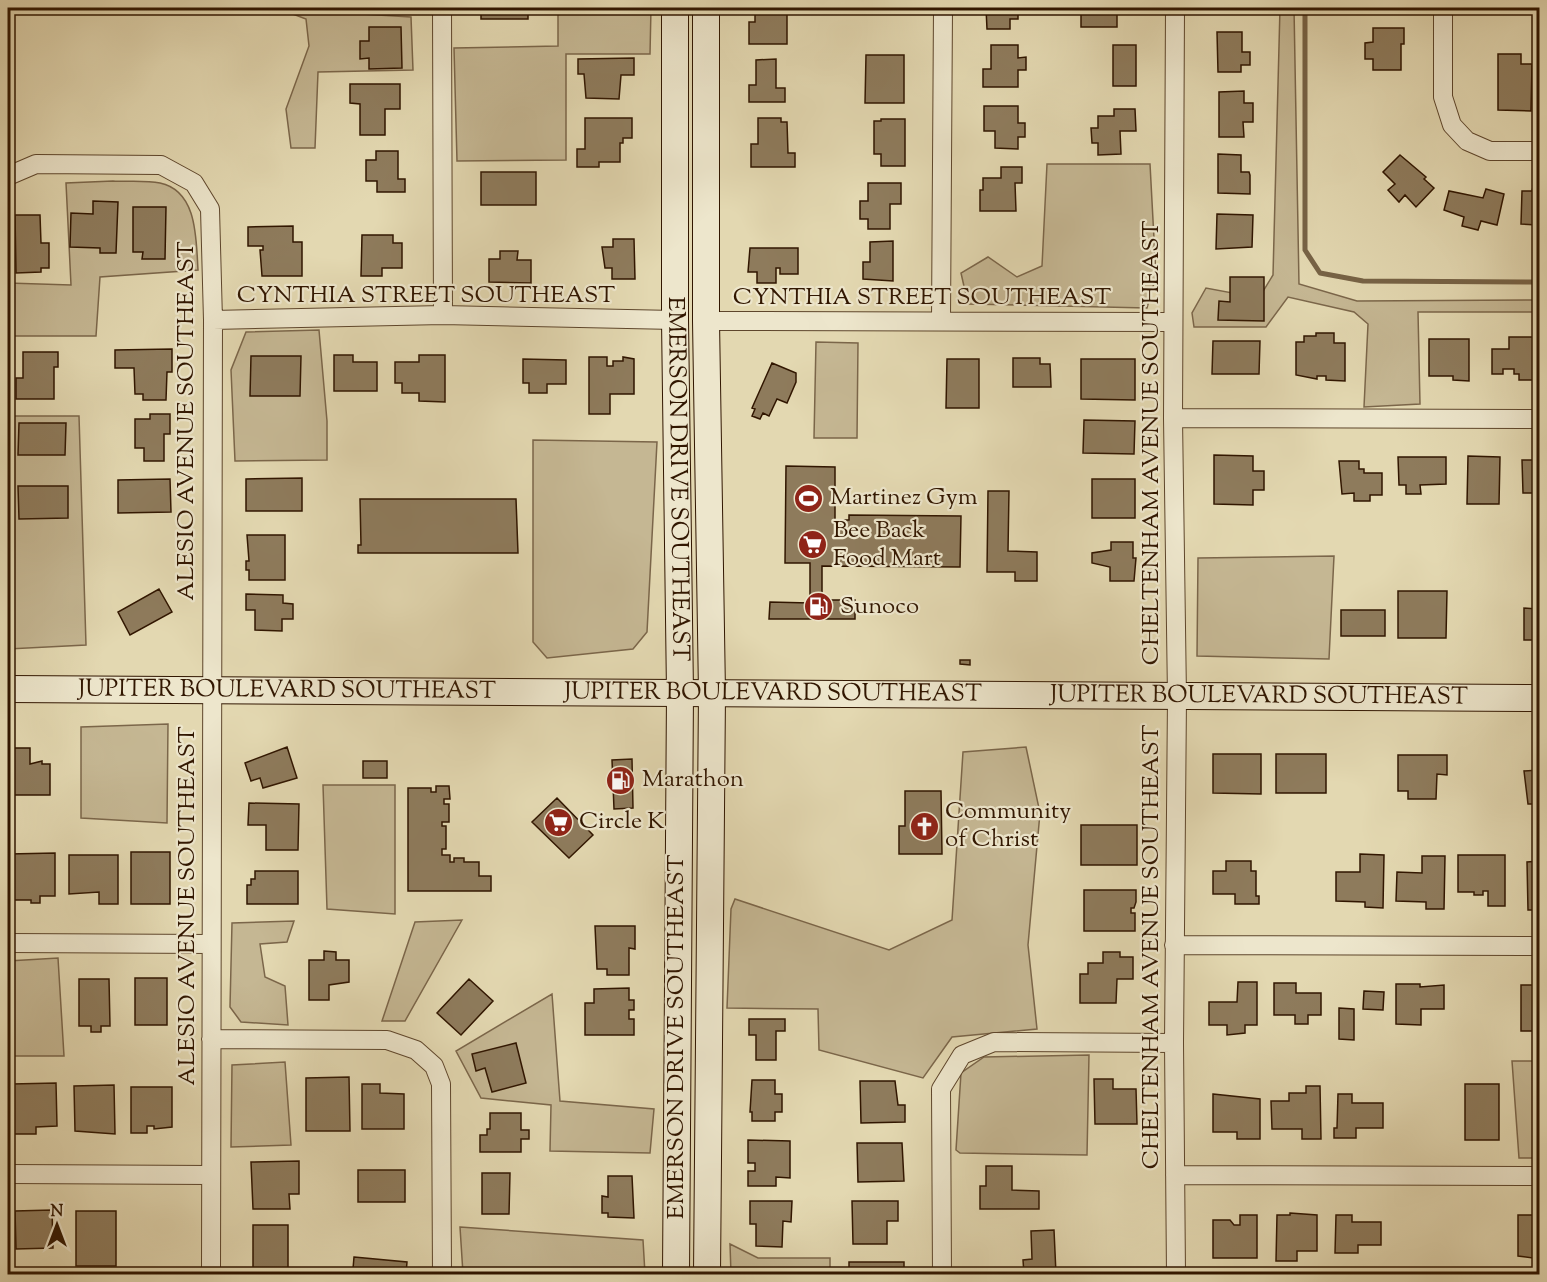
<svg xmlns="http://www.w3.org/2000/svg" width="1547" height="1282" font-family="'Sorts Mill Goudy',serif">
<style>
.green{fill:#c5b793;stroke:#7b664a;stroke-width:1.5}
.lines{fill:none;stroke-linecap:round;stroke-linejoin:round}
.stream{stroke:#776346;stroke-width:5}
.building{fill:#8e7b5c;stroke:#311600;stroke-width:1.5}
.street-casing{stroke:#5e462c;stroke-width:20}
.secondary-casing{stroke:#311600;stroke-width:28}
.street{stroke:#ede6cc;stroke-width:18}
.secondary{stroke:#ede6cc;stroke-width:26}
.labels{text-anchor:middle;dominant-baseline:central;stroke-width:4.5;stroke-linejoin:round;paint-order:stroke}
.street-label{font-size:24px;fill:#311600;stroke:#ede6cc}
.poi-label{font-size:24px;fill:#311600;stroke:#ede6cc;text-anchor:start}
</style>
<rect width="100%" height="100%" fill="#e3d8b1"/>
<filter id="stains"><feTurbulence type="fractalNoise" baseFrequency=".00333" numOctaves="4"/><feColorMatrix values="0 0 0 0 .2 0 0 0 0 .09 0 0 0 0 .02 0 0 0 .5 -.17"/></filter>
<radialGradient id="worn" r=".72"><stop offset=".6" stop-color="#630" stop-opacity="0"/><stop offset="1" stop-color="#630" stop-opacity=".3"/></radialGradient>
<path class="green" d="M277 8H341L345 13 411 17 413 70 318 72 315 148H291L286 109 309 46 306 19Z
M558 8H651L650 54H566V160L457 161 454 48 558 46Z
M1280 8H1294L1299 284 1357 301 1540 300 1539 312H1418L1420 404 1364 407 1368 324 1354 312 1288 297 1266 327H1194L1192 313 1206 288 1259 298 1273 275Z
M1047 164H1150L1156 276 1147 308 968 304 961 273 988 257 1017 277 1042 266Z
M113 181C128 182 145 180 160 183 198 191 196 240 198 270L100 277 96 336H8V283L71 285 66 183Z
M319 330 327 421V460L235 461 231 370 246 332Z
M816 342 858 343 857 438H814Z
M8 416H79L86 645 8 649Z
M533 440 657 442 647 632 633 649 547 658 533 642Z
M1334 556 1329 659 1197 656 1198 558Z
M168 724 167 823 81 818V727Z
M1026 747 1040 813 1028 945 1037 1029 952 1037 923 1078 819 1050 818 1009 727 1008 731 909 735 899 889 950 952 920 963 752Z
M323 785H395V914L327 909Z
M462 920 405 1021H382L415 922Z
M294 921 287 942 260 944 265 977 285 986 288 1025 241 1022 230 1007 232 923Z
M58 958 64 1056H8V961Z
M552 994 560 1101 654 1109 650 1153 550 1151 551 1105 481 1098 456 1051Z
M1089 1055 1087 1155 960 1153 956 1150 961 1073 984 1057Z
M1512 1061H1539V1158H1519Z
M285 1062 291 1145 231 1147 232 1065Z
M460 1227 643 1240 645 1274H463Z
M730 1244 758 1258H830V1274H731Z"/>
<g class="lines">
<path class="stream" d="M1305 8V250L1320 273 1363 281 1540 282"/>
</g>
<path class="building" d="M481 8H528V19H481Z
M755 8 787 10V44H749V22H755Z
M986 8H1018V19H1010V29H987Z
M1081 8H1117V27H1081Z
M1217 8H1240L1241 12 1217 13Z
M369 27H401L402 68 369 69V58L360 59V41H369Z
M1373 28H1404V44H1401V70H1373V59H1365V43L1373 42Z
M1217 32H1242V52H1250V65H1241V72H1218Z
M991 45H1018V58L1026 57V70H1018V87H983V69H991Z
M1113 45H1136V86H1113Z
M1498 54H1521V64H1532L1531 111 1498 110Z
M866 55H904V103H865Z
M634 58V75H621L619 99 586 98 584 74H578V59Z
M776 59V88H785V102H749V85H756V60Z
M350 84H400V109H385V135H360V104L350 103Z
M1244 91V103H1253V122H1243L1244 137H1219V92Z
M984 106H1018V123H1025V137H1018V149L995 148V131H984Z
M1114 109H1135L1136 131H1120L1121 154 1098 155V143H1092L1091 128H1098V116H1114Z
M585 118H632V138H623V143H620V162H599V167H577V149H585Z
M758 118H781V122H787L788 153H795V167H751V144H758Z
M881 119H905V166H881V154H874V121H881Z
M376 151H398V179H405V192H377V181H366V160H376Z
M1218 154 1241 155V172H1249L1250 175V194L1218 193Z
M1400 155 1426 177 1424 179 1434 188 1416 207 1405 195 1399 202 1388 190 1395 184 1383 172Z
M1001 167H1022V183H1015L1016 211H980V190H983V178H1001Z
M481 172H536V205H481Z
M868 183H901V204H890V229H868V219H860V201H868Z
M1533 187H1540V234H1536L1537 225 1521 224 1522 191H1532Z
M1486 189 1504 194 1497 225 1481 221 1478 230 1462 226 1464 217 1444 210 1449 191 1483 198Z
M93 201 118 202 116 253H100V248L70 247 71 213 93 214Z
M133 207H166L165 259H142L143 252H133Z
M1217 214 1253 215 1252 247 1216 249Z
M15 215H40L41 243H49V268H41V272L16 273Z
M293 226V242H302V276H262L260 250H263V246H248V227Z
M362 235H393V243H402V268H382V276H361Z
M613 239H634L635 279H612V268H605L602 247H613Z
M893 241V281L863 279V262H870V242Z
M750 248H798V274H780V268H776V283H757V272H748Z
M500 251H518L517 260H531V283L489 282V259H500Z
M1230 277H1264V321L1218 320 1219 301 1230 302Z
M1316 333H1334V343H1345V381L1326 380V376H1317V379L1296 375V342H1304V336H1316Z
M1509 337H1536L1535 380H1519V374H1514V369H1503V374H1492V349H1509Z
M1429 339H1469V381L1453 380V376H1429Z
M1213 341H1260L1259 374H1212Z
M172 349V372H167L166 400H143V394H135L134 368H115V350Z
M23 352H58V367H54V399H16V378H23Z
M334 355H353V362H377V391H334Z
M419 355H445V402L419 401V393H402V383H395V362H419Z
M251 356H301L300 396H250Z
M589 357H607V366H613V361H623V357L634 359V394H610V414H589Z
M1013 358H1040V364H1050L1051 387H1013Z
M523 359 566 360V384H547V393H529V383H523Z
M947 359H979V408H946Z
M1081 359H1135V400L1081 399Z
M772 363 796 373V382L787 403 777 399 769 416 763 413 760 419 752 416 755 409 752 408Z
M150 414H170V434H164V461H144V448H135V419H150Z
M1084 420 1135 421 1134 454 1083 453Z
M19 423H66L65 455H18Z
M1214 455 1253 456V471H1264V490H1253V505L1214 504Z
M1468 456 1500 457 1499 504H1467Z
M1398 457H1446V484L1420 485 1421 494H1406V485H1399Z
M1522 460H1540V503L1538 493H1523Z
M1339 461H1359V469H1364V473H1382V495H1370V501H1354V493L1342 494Z
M786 466 835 467V520H849V515L961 516 960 567 822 566V600H855V619H769L770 602 810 603V563H785Z
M302 478V511H246V479Z
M170 479 171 512 118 513V480Z
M1092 479H1135V518H1092Z
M18 486H68V518L19 519Z
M988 491H1009L1008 551 1037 552V581H1015V572H987Z
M360 499H516L518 553H358V545H361Z
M247 535H285V580H249V570H246V561H249Z
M1111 542H1133V558H1136L1134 581H1110V567L1092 563V553L1111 550Z
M159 589 172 612 130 635 118 612Z
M1398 591H1447L1446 638H1398Z
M246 594 283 595V603L293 604V619H282V631L255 630V610H246Z
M1537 598H1540V640H1524V608L1537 609Z
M1341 610H1385V636H1341Z
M960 660H970V665L960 664Z
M287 747 297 778 263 788 260 778 251 781 245 763Z
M13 748H30V764L42 761V764H50V795H13Z
M1213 754H1261V794L1213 793Z
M1276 754H1326V793H1276Z
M1398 755H1447V775L1437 774 1436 799H1408V791H1398Z
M632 759 633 808 614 809 612 760Z
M363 761H387V778H363Z
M1540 770V804H1528L1524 771Z
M436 786H449L450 799H444V804H449V822H442V826H446V849H442V855H450V862H454V858H464V862H479V876H491V891H408V788H431V792H436Z
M905 791H941L942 854H899V826H905Z
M557 798 593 835 569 858 532 822Z
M249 803 299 804 298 850H266V825H248Z
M1081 825H1137V865H1081Z
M131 852H170V904H131Z
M55 853V896H40V903H31V900H10L9 854Z
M1360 854 1384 855 1383 908 1365 907V902L1336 901V872H1360Z
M69 855H118V904H99V892L69 894Z
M1458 855H1505V906H1488V891H1483V895H1474V892H1458Z
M1422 856H1445L1444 909H1426V902L1396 901 1397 872 1422 873Z
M1226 861H1251V871H1256V896H1259V904H1235V894H1213V871H1226Z
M1540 861V910H1528L1527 862Z
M255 871H298V904H247V885H251V879H255Z
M1084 890H1136V902L1134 908H1131V913H1135V931H1084Z
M595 926H635V949L629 948V975H607V969H597Z
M324 951 336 952V960H349V982L329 985V1000H309V960H324Z
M1103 952H1120V957H1133V979H1117L1116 1003H1080V974H1088V963H1103Z
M135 978H167V1025H135Z
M79 979H109L110 1026H101V1032H91V1026H79Z
M469 979 493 1001 461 1035 437 1013Z
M1238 982H1257V1025H1245V1033L1227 1035V1025H1209V1002H1237Z
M1274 983H1296V993H1321V1015H1308V1024H1295V1015H1274Z
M1396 984H1420V987L1444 985V1009H1421V1025L1396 1024Z
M1521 985H1538L1540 1042H1537V1031H1521Z
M629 988V1000H634V1010H629V1019H634V1035H585V1003H594V989Z
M1364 991 1384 992 1383 1010 1363 1009Z
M1339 1008 1354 1009V1040L1339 1039Z
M749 1019H785V1031H776V1060H756V1035H749Z
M516 1043 526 1083 492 1092 485 1068 476 1071 472 1054Z
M349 1077 350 1131H306V1078Z
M1094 1079H1113V1089H1136L1137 1124H1095Z
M752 1080H775V1094H782V1112H775V1121H752V1112H750Z
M860 1081H895L898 1105H905V1122L861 1123Z
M56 1083 57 1126 36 1127V1134H13L12 1084Z
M362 1084H380V1093L404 1094V1129H362Z
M1465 1084H1499V1140H1465Z
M114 1085 115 1134 75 1131 74 1086Z
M1306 1086H1320L1321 1139H1302V1129H1272L1271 1101H1289V1093H1306Z
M131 1087H172V1127L154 1129V1126H147V1133H131Z
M1213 1094 1260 1099V1139H1237V1132H1213Z
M1338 1094H1352V1103H1383V1128H1356V1138H1334V1128H1337Z
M490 1113H521V1130H529V1139H521V1152H480V1135H487V1129H490Z
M748 1140 790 1141V1178L776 1177V1186H748V1171H755V1163H748Z
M857 1143H902L904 1181 858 1182Z
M299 1161V1194H289L290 1209H253L251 1162Z
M986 1166H1012V1190L1039 1191V1209H980V1186H986Z
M358 1170H405V1202H358Z
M482 1173H510L509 1214H482Z
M608 1176H632L634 1218 608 1217V1213H602V1196L608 1197Z
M750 1201H792L791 1222 783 1221 782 1247 756 1246V1224H750Z
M852 1201H898V1221H887V1244H853Z
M52 1210 53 1248 16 1249 15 1211Z
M76 1211H116V1266H76Z
M1290 1213 1317 1215V1251H1297V1261H1276L1277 1215H1290Z
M1240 1215H1257V1258H1213V1220H1230L1234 1225H1240Z
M1336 1215H1352V1222H1381V1245H1358V1253H1335Z
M1518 1215H1537L1540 1259 1518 1256Z
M253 1225H288V1268H253Z
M1054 1230 1056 1274H1024L1023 1260 1032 1259 1031 1231Z
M354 1257 407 1262 406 1274H339H359V1269H353Z
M849 1262H904V1274H849Z"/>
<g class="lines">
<defs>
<path id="street" d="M442 8 443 315
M1175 8 1173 418 1177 697 1174 1043 1176 1274
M1443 8V97L1452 125 1467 141 1490 151H1540
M8 176 36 164 161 165 194 183 210 209 213 320 211 1274
M213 320 443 315 675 320
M941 320 943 8
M706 321 1173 322
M1173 418 1540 419
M8 943 211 944
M1174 945 1540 946
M211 1039 387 1040 416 1050 434 1066 441 1084 442 1274
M8 1174 211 1175
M1175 1175 1540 1176
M942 1274 941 1089 962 1055 994 1042 1174 1043"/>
<g id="secondary">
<path id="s1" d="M675 8V320L680 693 676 1274"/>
<path d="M706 8V321L712 693 707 1274"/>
<path id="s2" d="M8 689 1540 698"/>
</g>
</defs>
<use href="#street" class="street-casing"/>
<use href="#secondary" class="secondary-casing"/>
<use href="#street" class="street"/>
<use href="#secondary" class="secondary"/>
</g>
<defs>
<symbol id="stadium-disc" viewBox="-11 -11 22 22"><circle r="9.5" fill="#8f2418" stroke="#ede6cc"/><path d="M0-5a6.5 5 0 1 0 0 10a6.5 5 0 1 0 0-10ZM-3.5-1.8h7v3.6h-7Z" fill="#fff"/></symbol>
<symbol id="supermarket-disc" viewBox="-11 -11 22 22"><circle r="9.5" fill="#8f2418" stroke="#ede6cc"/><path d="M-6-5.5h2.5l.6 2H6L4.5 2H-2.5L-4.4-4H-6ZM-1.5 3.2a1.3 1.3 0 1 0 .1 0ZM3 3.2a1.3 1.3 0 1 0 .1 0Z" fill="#fff"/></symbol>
<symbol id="fuel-disc" viewBox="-11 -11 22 22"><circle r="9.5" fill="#8f2418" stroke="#ede6cc"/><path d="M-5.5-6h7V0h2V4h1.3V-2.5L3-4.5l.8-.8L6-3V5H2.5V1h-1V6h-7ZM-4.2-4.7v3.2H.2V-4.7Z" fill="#fff"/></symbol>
<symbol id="church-disc" viewBox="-11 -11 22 22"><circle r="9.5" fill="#8f2418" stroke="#ede6cc"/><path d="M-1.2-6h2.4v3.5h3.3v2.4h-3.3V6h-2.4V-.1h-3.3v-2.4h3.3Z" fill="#fff"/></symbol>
</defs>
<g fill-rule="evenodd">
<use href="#stadium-disc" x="792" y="482" width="33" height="33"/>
<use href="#supermarket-disc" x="796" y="528" width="33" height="33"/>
<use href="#fuel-disc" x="802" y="590" width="33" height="33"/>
<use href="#fuel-disc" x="604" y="764" width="33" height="33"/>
<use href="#supermarket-disc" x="542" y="806" width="33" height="33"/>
<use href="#church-disc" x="908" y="810" width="33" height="33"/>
</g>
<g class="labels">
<g class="street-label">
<text x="426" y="296">CYNTHIA STREET SOUTHEAST</text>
<text x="922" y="298">CYNTHIA STREET SOUTHEAST</text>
<text transform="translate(187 421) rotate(-90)">ALESIO AVENUE SOUTHEAST</text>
<text transform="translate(1152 443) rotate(-90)">CHELTENHAM AVENUE SOUTHEAST</text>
<text stroke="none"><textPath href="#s1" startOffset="471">EMERSON DRIVE SOUTHEAST</textPath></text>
<text stroke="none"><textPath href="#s2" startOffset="279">JUPITER BOULEVARD SOUTHEAST</textPath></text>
<text stroke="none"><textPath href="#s2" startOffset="765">JUPITER BOULEVARD SOUTHEAST</textPath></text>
<text stroke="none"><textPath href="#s2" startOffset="1251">JUPITER BOULEVARD SOUTHEAST</textPath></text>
<text transform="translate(188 906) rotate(-90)">ALESIO AVENUE SOUTHEAST</text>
<text transform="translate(1152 947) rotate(-90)">CHELTENHAM AVENUE SOUTHEAST</text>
<text transform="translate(677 1037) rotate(-90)">EMERSON DRIVE SOUTHEAST</text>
</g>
<g class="poi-label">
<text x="830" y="498">Martinez Gym</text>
<text x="833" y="531">Bee Back<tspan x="833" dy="28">Food Mart</tspan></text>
<text x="840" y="607">Sunoco</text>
<text x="642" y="780">Marathon</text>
<text x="945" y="812">Community<tspan x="945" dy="28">of Christ</tspan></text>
<text x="579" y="822">Circle K</text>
</g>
</g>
<rect width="1547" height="1282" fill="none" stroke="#e3d8b1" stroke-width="30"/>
<rect x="9" y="9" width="1529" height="1264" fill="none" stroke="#311600" stroke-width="3"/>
<rect x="15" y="15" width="1517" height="1252" fill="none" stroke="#311600" stroke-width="1.5"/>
<g transform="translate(57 1225)" stroke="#ede6cc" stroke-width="4.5" paint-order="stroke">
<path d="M0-4.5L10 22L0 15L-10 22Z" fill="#311600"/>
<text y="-9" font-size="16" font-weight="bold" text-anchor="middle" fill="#311600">N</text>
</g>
<rect width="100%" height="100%" filter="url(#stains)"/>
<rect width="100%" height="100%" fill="url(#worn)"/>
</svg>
